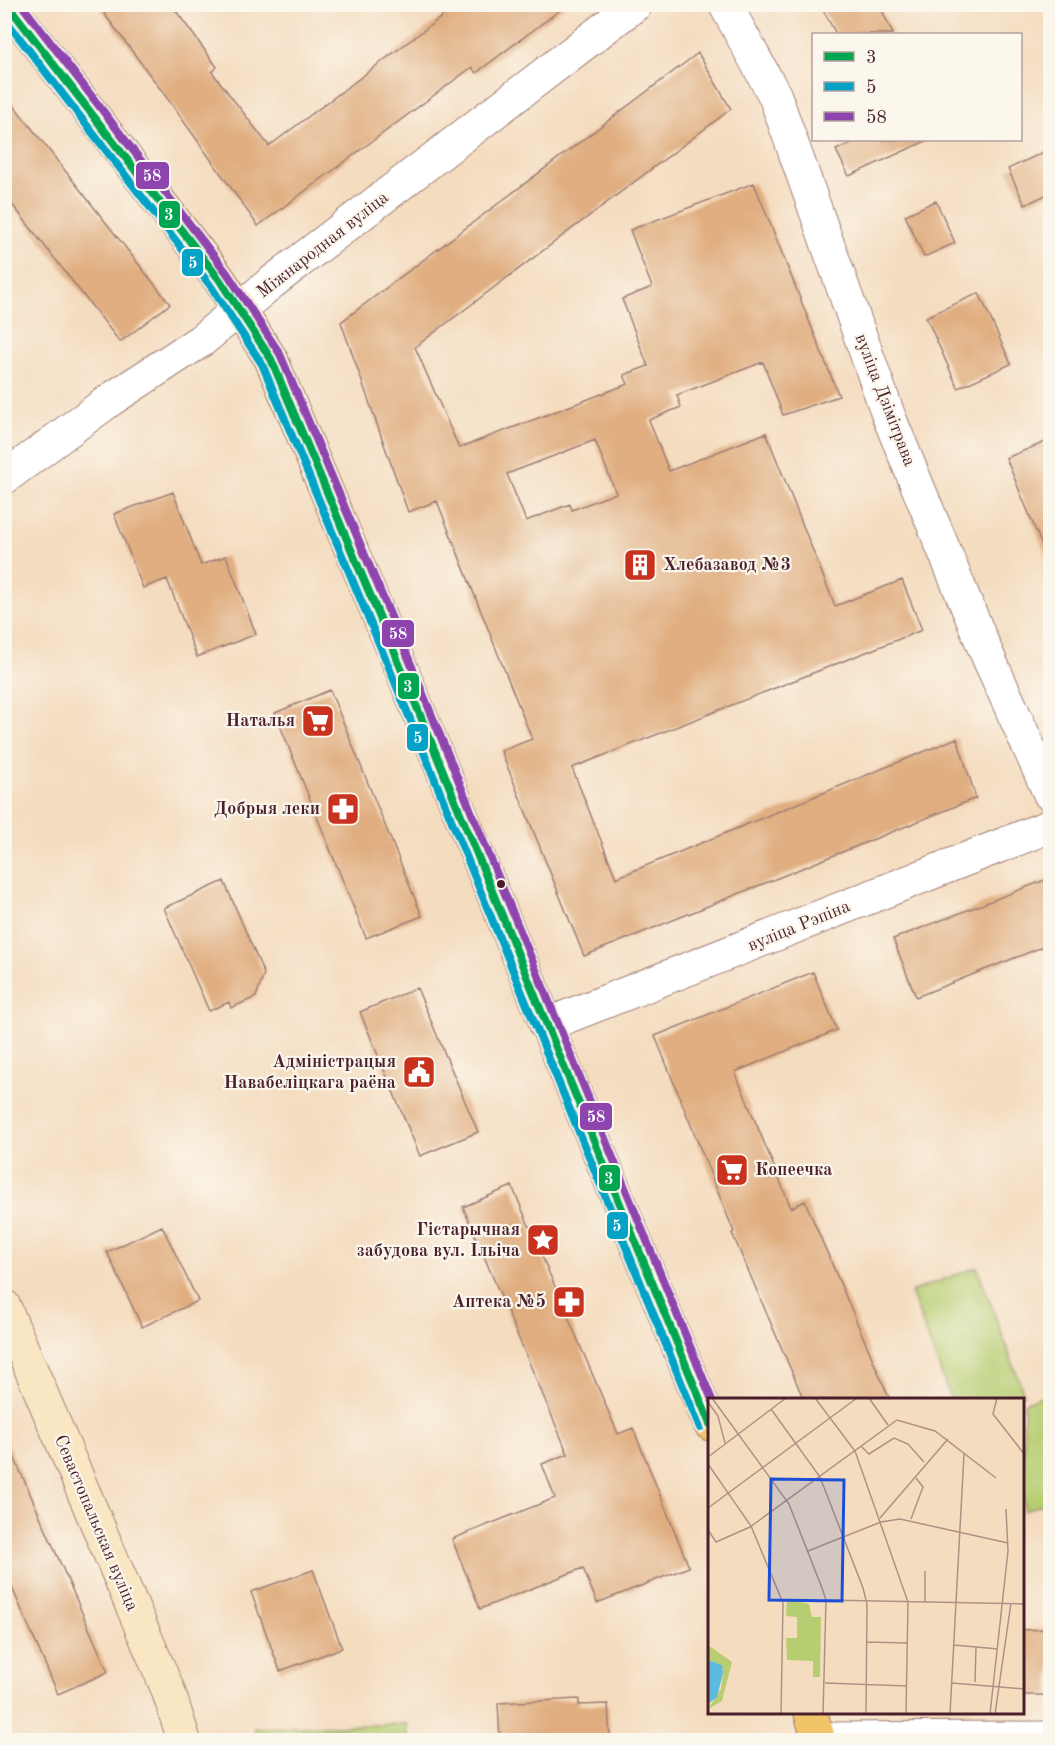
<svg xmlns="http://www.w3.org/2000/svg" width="1055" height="1745" font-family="'Old Standard TT',serif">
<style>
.green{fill:#b7cd72;stroke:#80764e;stroke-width:1.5}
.building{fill:#e0ae80;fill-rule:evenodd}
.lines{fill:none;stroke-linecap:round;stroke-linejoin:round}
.street-casing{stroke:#9f7e75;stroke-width:35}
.secondary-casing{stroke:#9f7e75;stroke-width:35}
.primary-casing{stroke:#9f7e75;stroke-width:35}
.street{stroke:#fff;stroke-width:33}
.secondary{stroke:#f9e7c3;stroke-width:33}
.primary{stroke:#f0c469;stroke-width:33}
.bus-1-casing{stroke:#fbf7ec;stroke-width:12}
.bus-2-casing{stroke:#fbf7ec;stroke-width:12}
.bus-3-casing{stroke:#fbf7ec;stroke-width:12}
.bus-1{stroke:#00a651;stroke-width:8}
.bus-2{stroke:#04a2c6;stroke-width:8}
.bus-3{stroke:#8e44ad;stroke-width:8}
.bus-dot{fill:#4a1f2b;stroke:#fbf7ec;stroke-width:2}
.labels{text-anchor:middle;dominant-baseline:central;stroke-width:4.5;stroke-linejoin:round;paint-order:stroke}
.street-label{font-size:18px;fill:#4a1f2b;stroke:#fbf7ec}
.poi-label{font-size:18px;font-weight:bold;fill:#4a1f2b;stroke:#fbf7ec;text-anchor:end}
.inset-road{fill:none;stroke:#b09084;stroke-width:1.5}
.view{fill:#1d4ed8;fill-opacity:0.15;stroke:#1d4ed8;stroke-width:3}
.inset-edge{fill:none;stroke:#4a1f2b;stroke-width:3}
.line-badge{stroke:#fbf7ec;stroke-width:2}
.badge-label{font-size:16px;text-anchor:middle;font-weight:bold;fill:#fff}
</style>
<rect width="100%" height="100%" fill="#fbf7ec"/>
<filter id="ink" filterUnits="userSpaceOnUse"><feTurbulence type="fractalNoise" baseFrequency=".0167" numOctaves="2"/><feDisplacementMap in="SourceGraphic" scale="12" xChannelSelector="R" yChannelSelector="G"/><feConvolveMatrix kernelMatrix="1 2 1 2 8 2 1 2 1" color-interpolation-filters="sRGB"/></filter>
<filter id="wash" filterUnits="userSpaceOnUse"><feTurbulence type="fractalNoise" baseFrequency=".008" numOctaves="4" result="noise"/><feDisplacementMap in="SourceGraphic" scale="24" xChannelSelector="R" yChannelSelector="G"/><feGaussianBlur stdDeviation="1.35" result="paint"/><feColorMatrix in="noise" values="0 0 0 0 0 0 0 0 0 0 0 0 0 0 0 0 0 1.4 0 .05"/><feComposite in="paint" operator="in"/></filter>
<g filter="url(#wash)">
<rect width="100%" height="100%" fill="#f4dcbf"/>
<path class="green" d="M977 1267 1024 1394 1008 1400H951L911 1292Z
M1050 1393V1501L1024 1511V1403Z
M407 1724 408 1740H255V1728Z"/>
<g id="blocks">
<path class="building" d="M97 4H171L217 67 212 72 269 146 459 4H568L476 73 472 67 258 226 170 102Z
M820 4H879L893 34H836Z
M698 53 731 109 415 347 459 448 628 384 624 375 648 366 622 299 652 287 630 230 754 183 839 396 783 415 763 362 677 395 681 407 649 420 669 471 766 433 835 606 902 580 922 630 572 768 616 878 957 738 976 798 584 956 501 751 532 739 437 501 408 512 341 322ZM595 440 616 493 572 510 570 504 526 521 507 474Z
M4 93 170 304 120 342 4 194Z
M858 140H928L849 176 836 150Z
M1050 149V193L1025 205 1008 169Z
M936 201 955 243 924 257 905 215Z
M979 293 1011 364 958 388 926 317Z
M1050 440V565L1006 458Z
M173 492 201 565 226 556 256 634 197 657 167 579 143 588 114 514Z
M330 690 422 916 366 938 275 713Z
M1050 878V944L916 997 893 939Z
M224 881 264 974 256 997 231 1008 229 1002 209 1011 164 908Z
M813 972 837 1030 735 1072 791 1208 805 1201 890 1400H804L732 1233 734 1232 655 1036Z
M417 988 478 1132 420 1156 360 1012Z
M512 1186 618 1434 633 1428 689 1567 597 1603 583 1568 480 1609 452 1539 555 1498 542 1464 568 1454 463 1207Z
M162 1226 198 1301 142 1327 107 1252Z
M4 1434 108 1672 58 1694 4 1569Z
M313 1570 342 1648 280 1671 251 1592Z
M1050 1629V1695H1023V1630Z
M579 1699V1705L608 1704 610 1740H500L498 1703Z"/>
</g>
</g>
<g filter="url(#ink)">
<use href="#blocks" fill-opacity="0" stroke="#9f7e75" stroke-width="1.5"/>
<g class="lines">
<defs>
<path id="street" d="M725 4 775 96 889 417 986 652 1050 794
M4 478 110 400 202 340 271 283 636 4
M546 1025 1050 826
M819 1739 1050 1738"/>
<path id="secondary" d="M4 1306 168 1690 184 1740"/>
<path id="primary" d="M7 4 219 279 271 359 398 661 710 1424
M811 1714 819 1740"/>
</defs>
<use href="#street" class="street-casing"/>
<use href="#secondary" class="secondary-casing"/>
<use href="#primary" class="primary-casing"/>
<use href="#street" class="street"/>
<use href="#secondary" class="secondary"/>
<use href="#primary" class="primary"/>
<defs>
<path id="bus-1" d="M7 4 219 279 271 359 398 661 710 1424"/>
<path id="bus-2" d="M4 18 210 285 262 364 388 665 700 1428"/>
<path id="bus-3" d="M21 4 227 273 280 354 408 657 712 1400"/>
</defs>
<use href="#bus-1" class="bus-1-casing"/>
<use href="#bus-2" class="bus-2-casing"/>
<use href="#bus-3" class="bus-3-casing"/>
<use href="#bus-1" class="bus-1"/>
<use href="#bus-2" class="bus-2"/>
<use href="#bus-3" class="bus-3"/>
</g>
</g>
<defs>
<symbol id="building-square" viewBox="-11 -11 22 22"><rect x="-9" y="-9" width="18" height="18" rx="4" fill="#c8321e" stroke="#fbf7ec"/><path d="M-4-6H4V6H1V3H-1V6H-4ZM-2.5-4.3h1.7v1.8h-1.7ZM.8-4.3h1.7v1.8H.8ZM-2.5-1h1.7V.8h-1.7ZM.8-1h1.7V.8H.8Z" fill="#fff"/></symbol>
<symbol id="supermarket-square" viewBox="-11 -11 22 22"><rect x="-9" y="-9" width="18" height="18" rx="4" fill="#c8321e" stroke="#fbf7ec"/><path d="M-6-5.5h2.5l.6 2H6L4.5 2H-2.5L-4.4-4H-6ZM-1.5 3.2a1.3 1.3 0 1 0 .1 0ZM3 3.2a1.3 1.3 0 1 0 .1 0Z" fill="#fff"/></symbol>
<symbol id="pharmacy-square" viewBox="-11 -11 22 22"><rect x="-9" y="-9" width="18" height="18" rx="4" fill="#c8321e" stroke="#fbf7ec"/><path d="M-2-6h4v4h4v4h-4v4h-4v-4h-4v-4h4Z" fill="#fff"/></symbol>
<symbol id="civic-square" viewBox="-11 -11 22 22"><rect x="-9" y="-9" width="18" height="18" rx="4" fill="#c8321e" stroke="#fbf7ec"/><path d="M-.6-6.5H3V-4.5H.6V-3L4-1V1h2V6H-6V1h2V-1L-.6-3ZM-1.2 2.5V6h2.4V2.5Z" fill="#fff"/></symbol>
<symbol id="sight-square" viewBox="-11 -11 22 22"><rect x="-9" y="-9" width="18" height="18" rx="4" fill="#c8321e" stroke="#fbf7ec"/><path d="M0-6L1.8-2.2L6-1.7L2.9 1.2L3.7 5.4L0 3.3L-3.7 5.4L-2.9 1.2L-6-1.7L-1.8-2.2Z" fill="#fff"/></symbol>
</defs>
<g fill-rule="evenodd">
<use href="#building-square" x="621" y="546" width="38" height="38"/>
<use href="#supermarket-square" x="299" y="702" width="38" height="38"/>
<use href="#pharmacy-square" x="324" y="790" width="38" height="38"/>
<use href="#civic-square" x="400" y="1053" width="38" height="38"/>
<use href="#supermarket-square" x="713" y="1151" width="38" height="38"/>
<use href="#sight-square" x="524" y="1221" width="38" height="38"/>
<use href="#pharmacy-square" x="550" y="1283" width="38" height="38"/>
</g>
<circle class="bus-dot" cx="501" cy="884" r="5"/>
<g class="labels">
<g class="street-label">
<text transform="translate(323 245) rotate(-38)">Міжнародная вуліца</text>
<text transform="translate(885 400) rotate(69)">вуліца Дзімітрава</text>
<text transform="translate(799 926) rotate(-22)">вуліца Рэпіна</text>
<text transform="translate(96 1523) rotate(67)">Севастопальская вуліца</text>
</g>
<g class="poi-label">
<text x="663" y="565" text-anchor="start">Хлебазавод №3</text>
<text x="295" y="721">Наталья</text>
<text x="320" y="809">Добрыя леки</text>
<text x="396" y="1062">Адміністрацыя<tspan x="396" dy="21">Навабеліцкага раёна</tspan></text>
<text x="755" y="1170" text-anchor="start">Копеечка</text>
<text x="520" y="1230">Гістарычная<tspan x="520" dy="21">забудова вул. Ільіча</tspan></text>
<text x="546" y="1302">Аптека №5</text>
</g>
</g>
<g transform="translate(708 1398)">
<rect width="316" height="316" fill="#f4dcbf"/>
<path d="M79 201 101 206 104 219H113L112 279H105V263L79 262 78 240H89V219L78 218ZM0 247 24 264 14 303 0 311 13 291 15 275 14 267 0 262Z" fill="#b7cd72"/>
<path d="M0 262 14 267 15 275 9 299 0 306Z" fill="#5ebadc"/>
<path class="inset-road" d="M4 0 81 106 114 190 118 202 115 316M107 0 147 53 200 204 198 316M161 0 180 27M289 0 285 16 317 57M0 4 10 18 17 45M63 11 112 79 155 190 159 206 158 316M153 48 161 56 186 40 200 46 216 64M0 59 78 0M0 66 43 128 75 205 73 316M0 110 149 0M172 120 240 41M203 121 215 89 208 80M0 132 8 144 42 129 189 22 227 33 288 80M100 153 173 124 192 121 300 145M217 173V204M118 202 317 206M159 244 200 245M246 247 290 251M267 284 268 249M117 285 199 288M244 285 317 291M242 316 256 56M282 316 300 153 298 111M287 316 303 205"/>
<path class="view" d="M63 81 136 82 134 203 61 202Z"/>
<rect width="316" height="316" class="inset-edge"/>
</g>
<g class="line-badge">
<rect x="135" y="161" width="35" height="29" rx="6" fill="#8e44ad"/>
<rect x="158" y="200" width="23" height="29" rx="6" fill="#00a651"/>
<rect x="181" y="248" width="23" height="29" rx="6" fill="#04a2c6"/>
<rect x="381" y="619" width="34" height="29" rx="6" fill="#8e44ad"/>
<rect x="397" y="672" width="23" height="28" rx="6" fill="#00a651"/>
<rect x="406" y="723" width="23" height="29" rx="6" fill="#04a2c6"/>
<rect x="579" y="1102" width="34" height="29" rx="6" fill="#8e44ad"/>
<rect x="598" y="1164" width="23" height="28" rx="6" fill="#00a651"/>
<rect x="606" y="1211" width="23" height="29" rx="6" fill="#04a2c6"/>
</g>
<g class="badge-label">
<text x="152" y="181">58</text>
<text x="169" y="220">3</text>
<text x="193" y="268">5</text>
<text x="398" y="639">58</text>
<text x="408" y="692">3</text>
<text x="418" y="743">5</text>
<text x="596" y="1122">58</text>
<text x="609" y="1184">3</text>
<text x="617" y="1231">5</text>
</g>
<rect width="1055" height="1745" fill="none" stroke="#fbf7ec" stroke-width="24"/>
<rect x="812" y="33" width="210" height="108" fill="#fbf7ec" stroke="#b4a19f" stroke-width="1.5"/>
<rect x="824" y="52" width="30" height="9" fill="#00a651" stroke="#b4a19f" stroke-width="1.5"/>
<text x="866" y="63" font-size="18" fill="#4a1f2b">3</text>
<rect x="824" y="82" width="30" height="9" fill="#04a2c6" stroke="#b4a19f" stroke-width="1.5"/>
<text x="866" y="93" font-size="18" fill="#4a1f2b">5</text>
<rect x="824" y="112" width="30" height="9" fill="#8e44ad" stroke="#b4a19f" stroke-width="1.5"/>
<text x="866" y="123" font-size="18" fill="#4a1f2b">58</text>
</svg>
